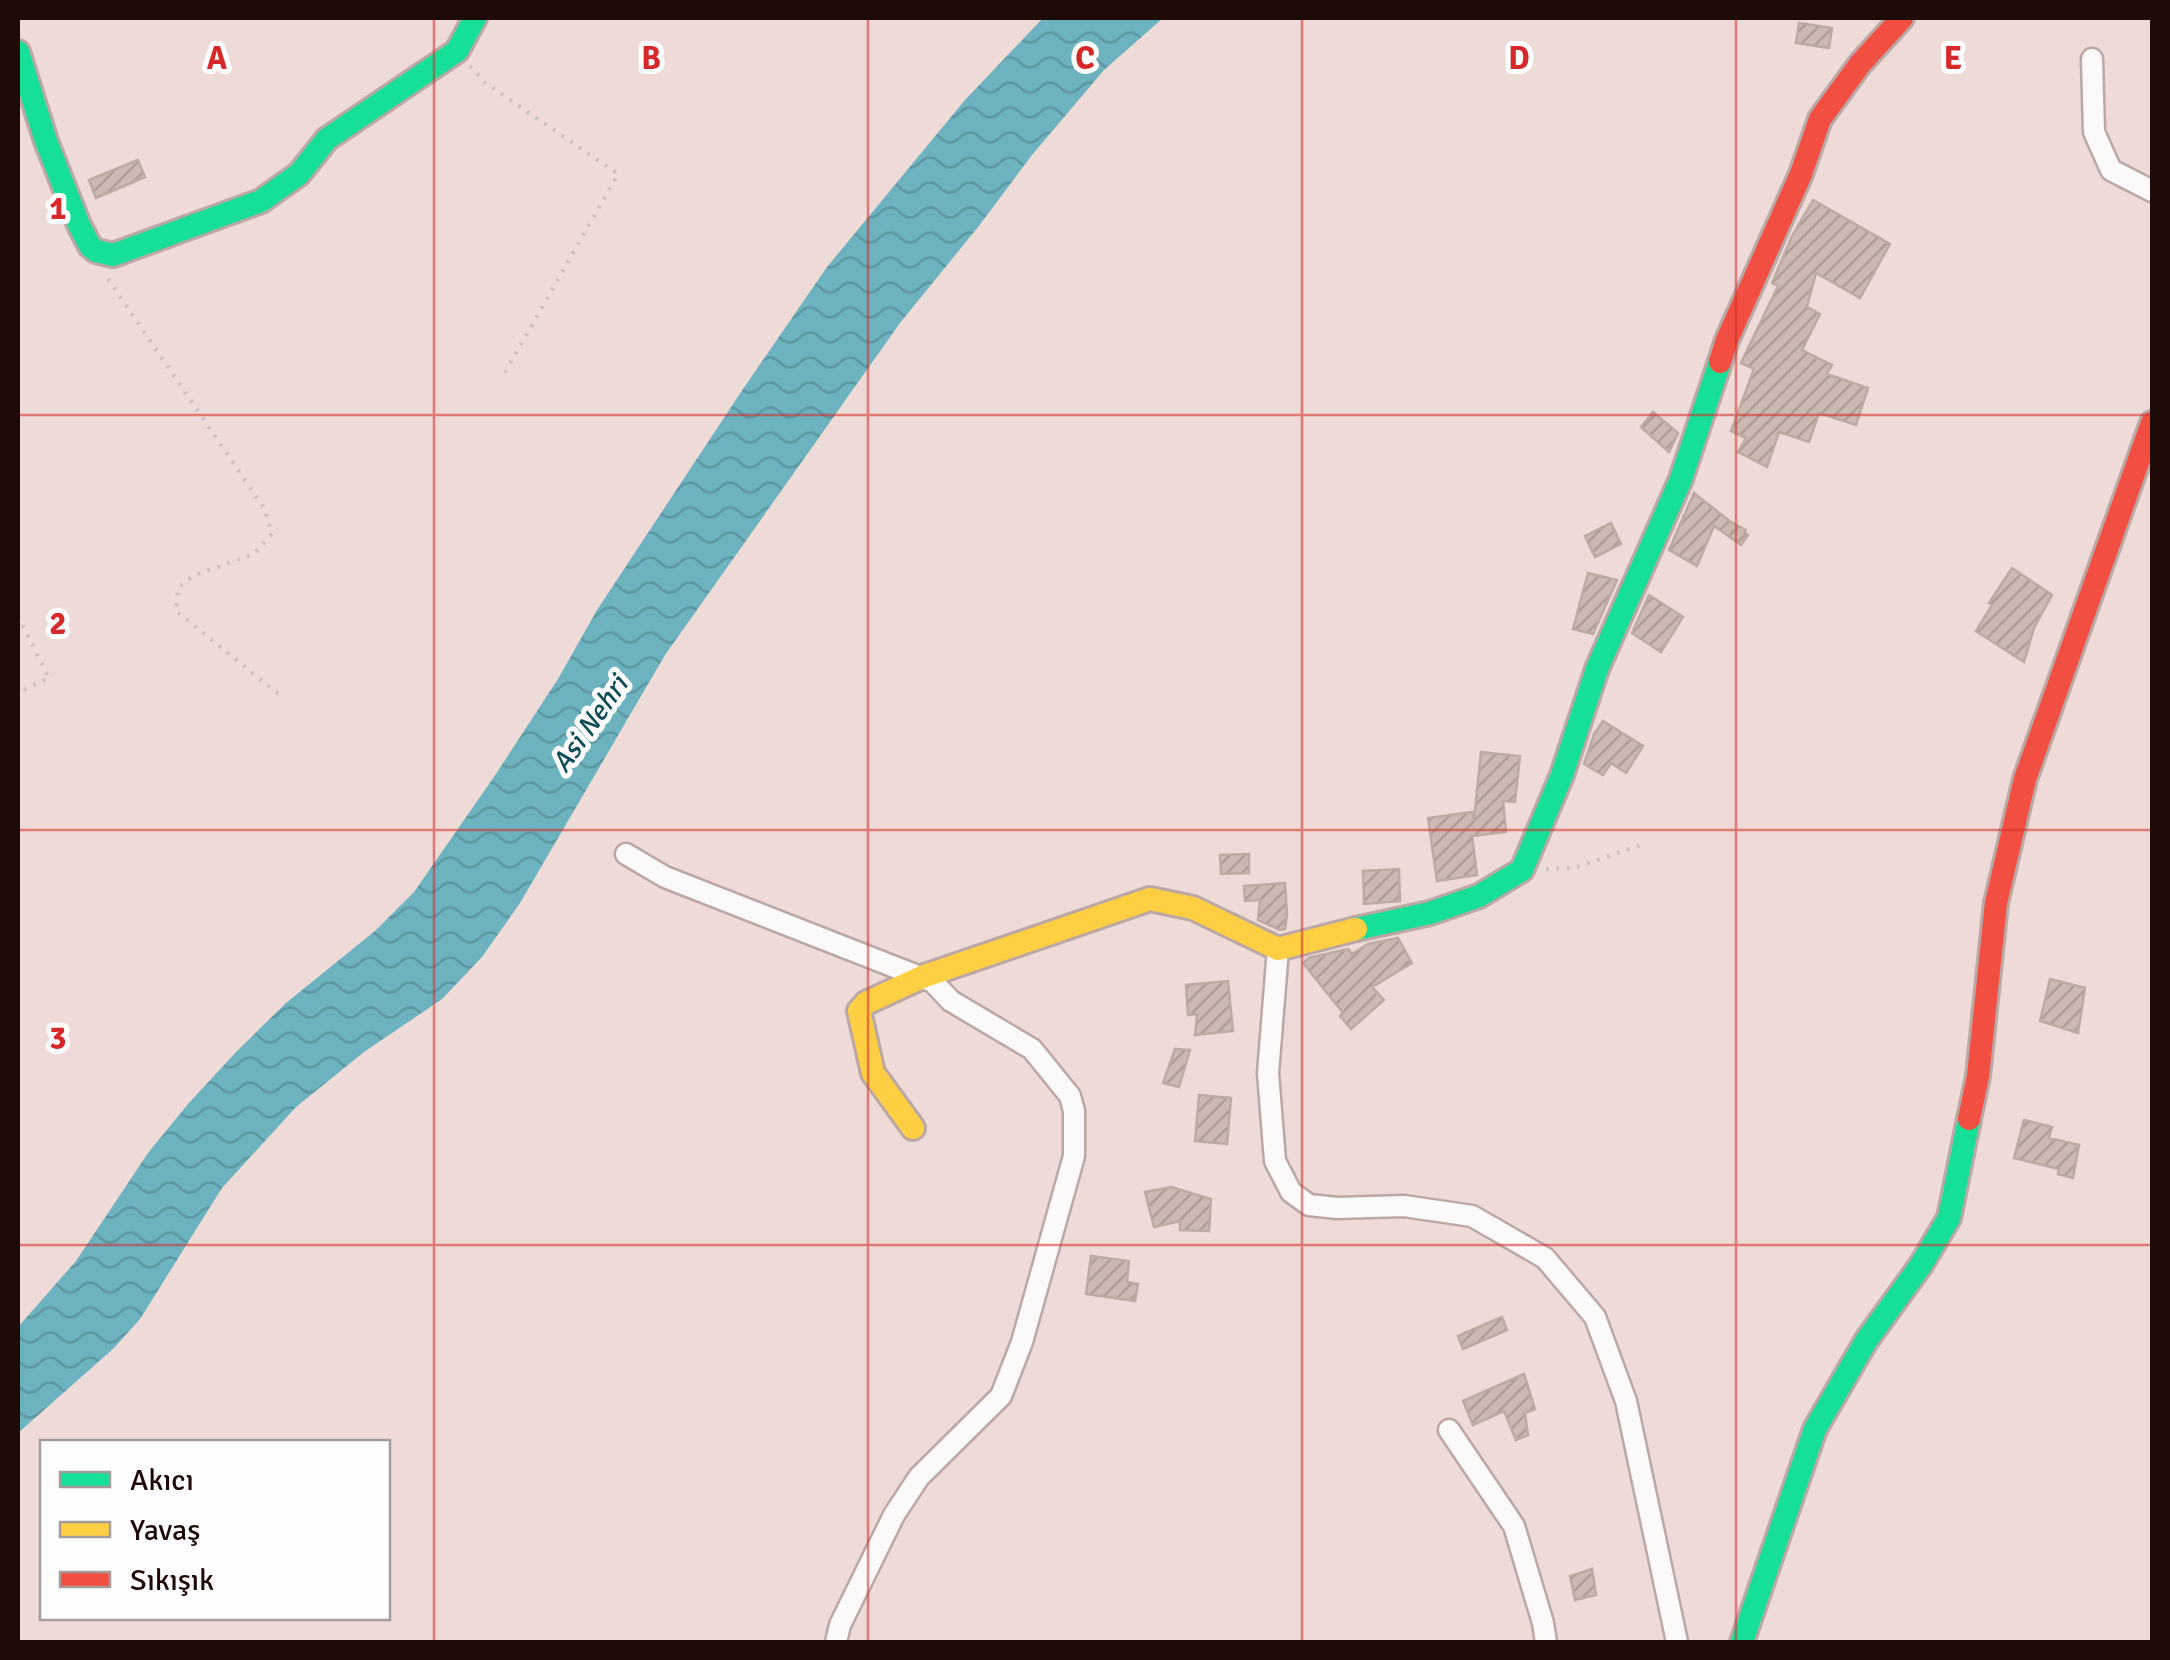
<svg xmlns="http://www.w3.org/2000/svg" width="2170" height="1660" font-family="Signika,sans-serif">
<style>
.water{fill:url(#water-waves)}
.building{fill:url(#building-hatch);stroke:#bcaba3;stroke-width:2.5}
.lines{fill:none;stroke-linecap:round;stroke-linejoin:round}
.street-casing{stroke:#bba7a3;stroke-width:25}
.fast-casing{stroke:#bba7a3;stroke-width:28}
.slow-casing{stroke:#bba7a3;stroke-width:28}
.jam-casing{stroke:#bba7a3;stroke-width:28}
.path{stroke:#c8c1bf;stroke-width:4;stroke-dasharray:2.5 8;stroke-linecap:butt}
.street{stroke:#fcf9f9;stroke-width:20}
.fast{stroke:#16e098;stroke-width:22}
.slow{stroke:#ffcf43;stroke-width:22}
.jam{stroke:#f24e42;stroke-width:22}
.grid{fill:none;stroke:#d62828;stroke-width:2.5;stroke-opacity:0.55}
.labels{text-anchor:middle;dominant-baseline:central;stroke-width:10;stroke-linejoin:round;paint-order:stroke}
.water-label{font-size:28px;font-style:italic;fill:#0d4c57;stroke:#fefefe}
.grid-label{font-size:32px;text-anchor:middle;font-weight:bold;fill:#d62828;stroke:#fefefe;stroke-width:10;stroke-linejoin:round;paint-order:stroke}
</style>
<defs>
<pattern id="water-waves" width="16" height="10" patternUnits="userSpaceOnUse" patternTransform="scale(2.5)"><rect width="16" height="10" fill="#6cb2bf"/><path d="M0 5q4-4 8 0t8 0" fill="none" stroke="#5d98a3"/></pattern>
<pattern id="building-hatch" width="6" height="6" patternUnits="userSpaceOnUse" patternTransform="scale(2.5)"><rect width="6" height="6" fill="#cbb9b2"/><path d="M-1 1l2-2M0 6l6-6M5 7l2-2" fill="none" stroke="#ae9e98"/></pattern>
</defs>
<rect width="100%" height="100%" fill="#eedad6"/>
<path class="water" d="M1043 18H1163L1104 70 1032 155 978 227 900 323 665 655 520 903 482 957 442 999 364 1052 296 1107 222 1188 140 1319 114 1348 18 1433V1327L76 1261 148 1153 188 1104 237 1051 286 1003 375 931 414 892 496 774 558 679 597 610 743 389 827 267 965 100Z"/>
<path class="building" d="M1799 23 1832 28 1829 48 1796 43Z
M138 160 145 177 96 198 89 180Z
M1813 200 1890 244 1860 298 1816 273 1807 307 1820 314 1802 350 1832 365 1827 374 1868 388 1856 425 1819 413 1809 442 1779 432 1767 467 1738 452 1746 438 1731 431 1754 369 1741 363 1778 286 1772 283 1792 236Z
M1653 412 1678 433 1669 452 1641 427Z
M1694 493 1731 522 1746 530 1745 533 1748 535 1741 545 1714 526 1697 566 1669 550Z
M1611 523 1621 544 1595 557 1585 536Z
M2012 568 2052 595 2034 628 2024 662 1976 631 1992 605 1989 603Z
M1588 573 1617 580 1593 634 1573 629Z
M1649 595 1683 617 1661 652 1632 633Z
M1603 721 1643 746 1626 773 1611 763 1603 775 1584 764 1594 734Z
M1481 752 1520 756 1515 802 1503 801 1506 832 1472 836 1477 875 1437 881 1428 818 1472 812 1474 820Z
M1249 854V873L1221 874 1220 855Z
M1399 869 1400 901 1364 904 1363 871Z
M1285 883 1287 914 1285 929 1280 930 1258 920 1260 900 1245 901 1244 886Z
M1398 938 1412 963 1372 987 1384 1000 1351 1029 1340 1016 1343 1013 1303 963 1309 958 1348 949 1352 954 1368 944Z
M2050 979 2085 988 2078 1033 2040 1021Z
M1228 981 1233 1031 1195 1035 1197 1014 1188 1015 1186 985Z
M1175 1049 1190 1050 1179 1087 1163 1083Z
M1199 1095 1231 1098 1227 1144 1195 1141Z
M2024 1120 2052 1127 2049 1138 2079 1145 2073 1178 2058 1174 2059 1169 2014 1158Z
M1171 1187 1211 1199 1209 1231 1180 1230V1221L1154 1227 1145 1192Z
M1091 1256 1129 1261 1127 1282 1138 1284 1135 1301 1086 1294Z
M1502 1317 1507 1330 1463 1349 1458 1336Z
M1524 1374 1535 1409 1525 1413 1528 1435 1516 1440 1504 1411 1473 1425 1463 1401Z
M1592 1569 1596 1595 1575 1600 1570 1576Z"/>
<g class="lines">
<defs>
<path id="street" d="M2092 59 2094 132 2111 170 2152 191
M626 854 665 877 933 982 951 1001 1032 1049 1070 1096 1074 1111V1156L1022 1342 1001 1396 919 1477 894 1515 840 1625 836 1642
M1278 949 1268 1073 1275 1161 1291 1192 1309 1205 1337 1208 1404 1206 1472 1216 1545 1258 1595 1317 1626 1401 1677 1642
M1449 1430 1514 1526 1543 1623 1546 1642"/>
<path id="fast" d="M18 52 46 141 79 225 90 246 96 251 113 255 261 201 299 174 327 139 457 51 475 18
M1356 929 1430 913 1479 896 1522 870 1562 775 1597 669 1681 479 1720 362
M1742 1642 1815 1429 1866 1341 1921 1265 1949 1218 1969 1119"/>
<path id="slow" d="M913 1128 873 1073 859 1011 866 1003 922 977 1150 899 1193 908 1278 949 1356 929"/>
<path id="jam" d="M1720 362 1727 340 1801 174 1820 119 1860 64 1902 18
M1969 1119 1978 1076 1996 903 2025 779 2152 423"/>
</defs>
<use href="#street" class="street-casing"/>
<use href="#fast" class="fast-casing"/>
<use href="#slow" class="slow-casing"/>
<use href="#jam" class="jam-casing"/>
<path class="path" d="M470 66 484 82 618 174 503 376
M108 279 264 508 272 534 254 554 195 575 178 588 176 611 280 695
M18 616 49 678 18 693
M1546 869 1574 868 1641 845"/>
<use href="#street" class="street"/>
<use href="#fast" class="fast"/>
<use href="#slow" class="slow"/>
<use href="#jam" class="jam"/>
</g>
<path class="grid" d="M434 18V1642M868 18V1642M1302 18V1642M1736 18V1642M18 415H2152M18 830H2152M18 1245H2152"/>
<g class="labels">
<g class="water-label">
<text transform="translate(590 724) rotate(-55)">Asi Nehri</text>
</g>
</g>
<g class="grid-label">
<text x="217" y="69">A</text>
<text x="651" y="69">B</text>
<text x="1085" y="69">C</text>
<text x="1519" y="69">D</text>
<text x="1953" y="69">E</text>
<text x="58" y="219">1</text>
<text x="58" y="634">2</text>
<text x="58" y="1049">3</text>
</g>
<rect width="2170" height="1660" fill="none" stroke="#1e0a06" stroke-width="40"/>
<rect x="40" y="1440" width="350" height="180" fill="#fefefe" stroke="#a49c9b" stroke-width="2.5"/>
<rect x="60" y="1472" width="50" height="15" fill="#16e098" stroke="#a49c9b" stroke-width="2.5"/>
<text x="130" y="1490" font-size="30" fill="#1e0a06">Akıcı</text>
<rect x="60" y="1522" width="50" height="15" fill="#ffcf43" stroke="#a49c9b" stroke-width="2.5"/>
<text x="130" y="1540" font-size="30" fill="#1e0a06">Yavaş</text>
<rect x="60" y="1572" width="50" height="15" fill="#f24e42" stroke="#a49c9b" stroke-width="2.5"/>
<text x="130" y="1590" font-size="30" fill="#1e0a06">Sıkışık</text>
</svg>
